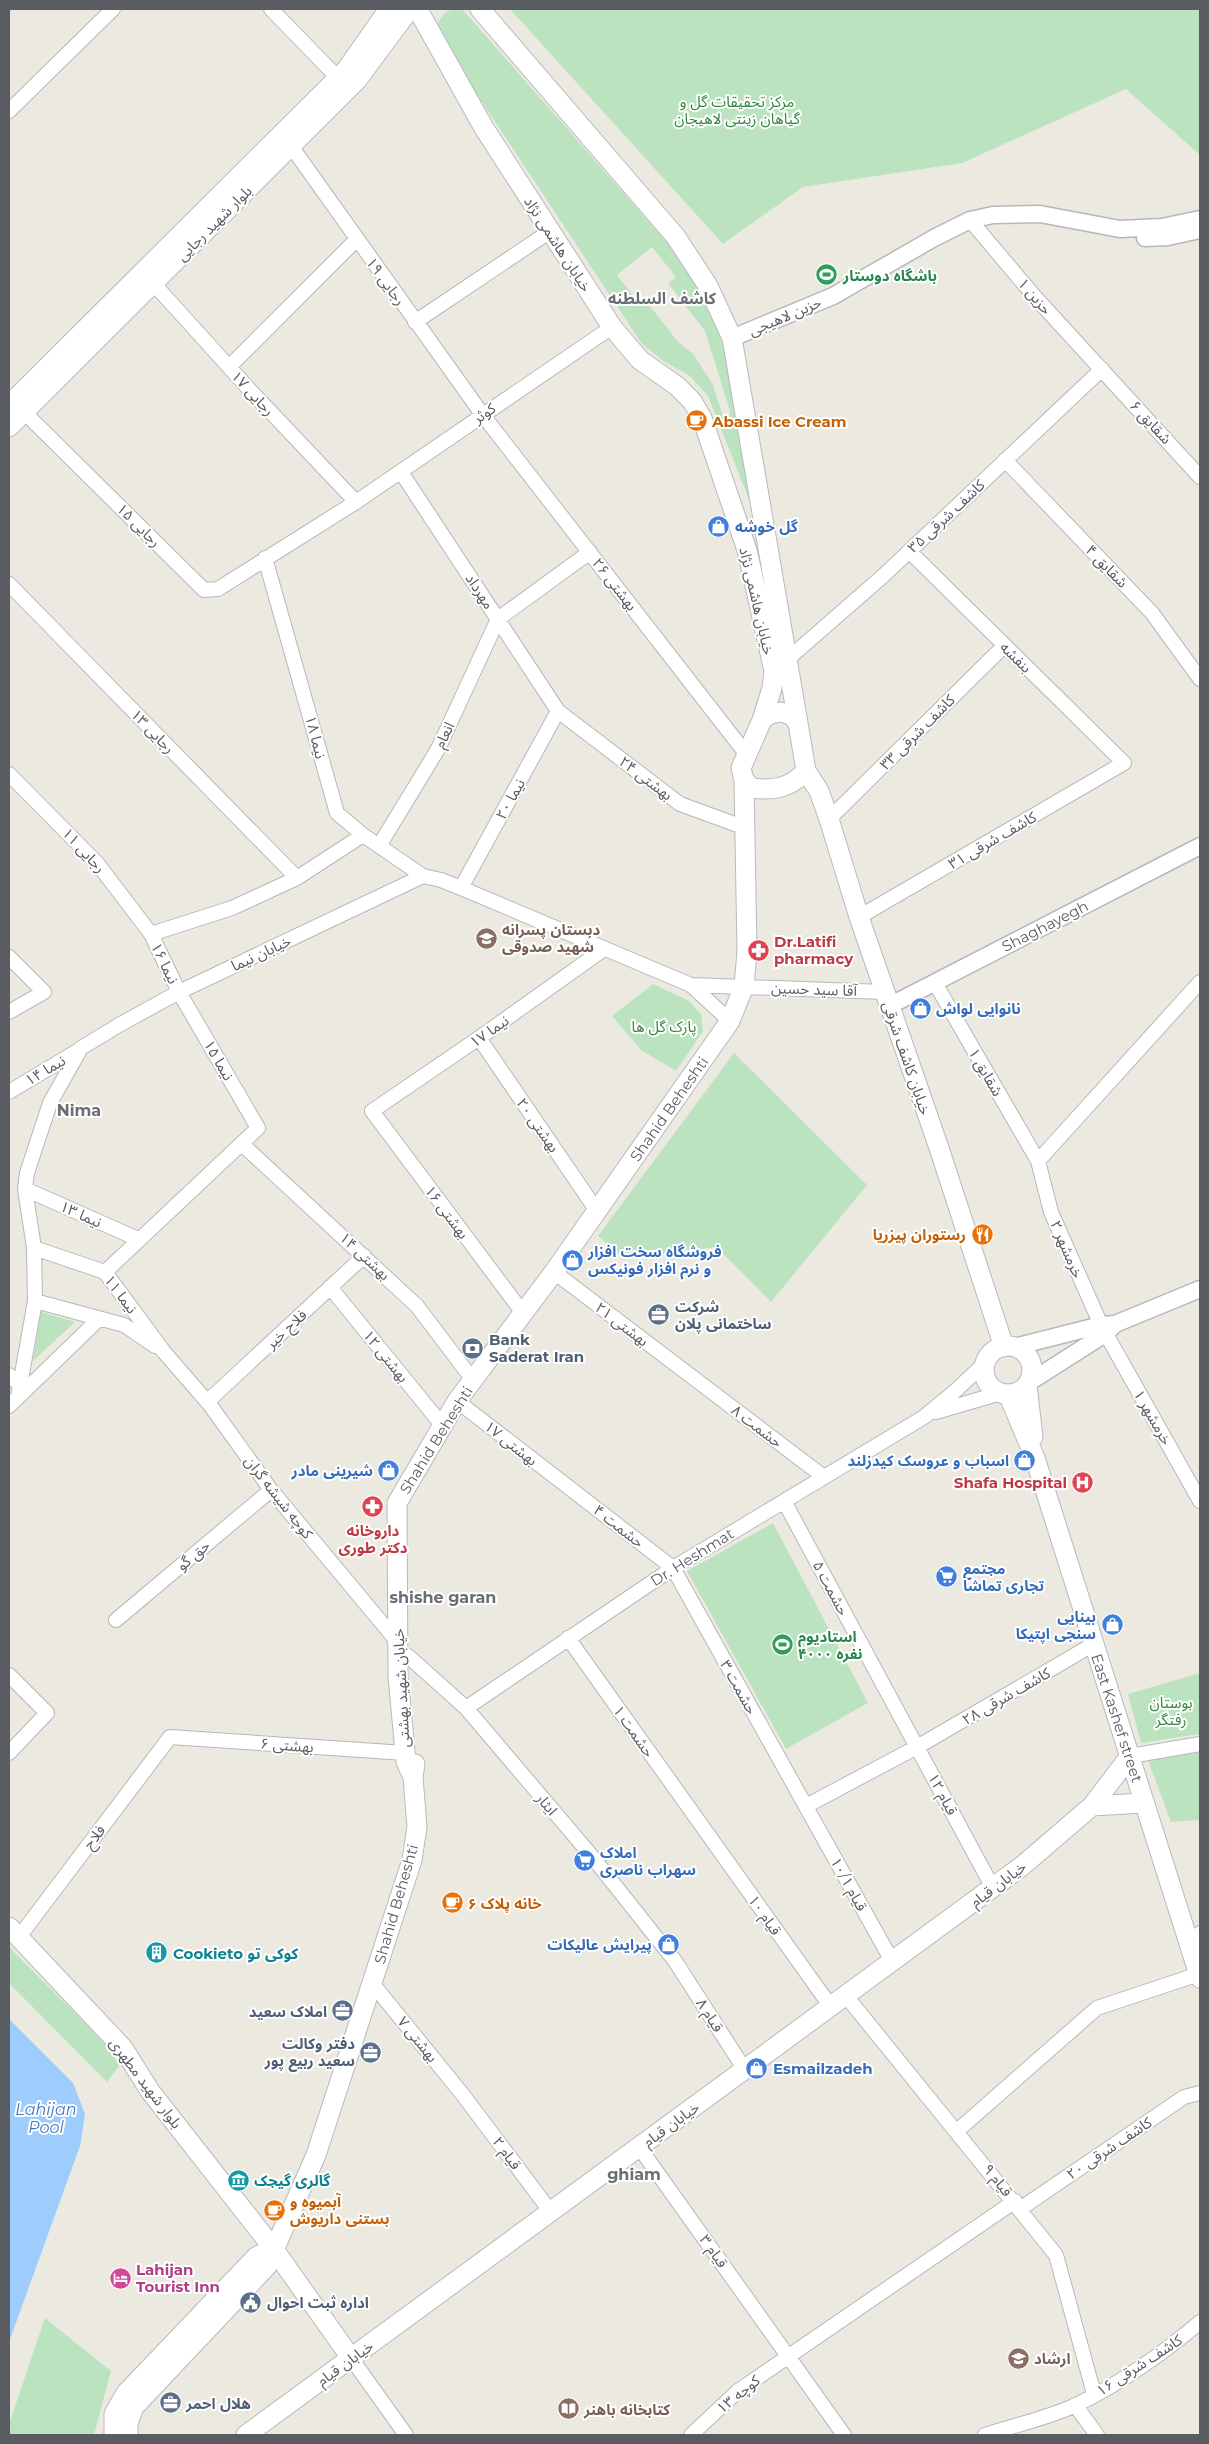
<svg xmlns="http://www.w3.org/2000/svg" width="1209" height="2444" font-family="Montserrat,'Noto Sans Arabic',sans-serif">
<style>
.green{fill:#bce3bf;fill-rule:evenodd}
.water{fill:#9ecdfd}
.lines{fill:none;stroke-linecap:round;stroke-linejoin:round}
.minor-casing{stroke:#b6b7bd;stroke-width:16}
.tertiary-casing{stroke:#b6b7bd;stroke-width:19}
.secondary-casing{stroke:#b6b9bf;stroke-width:21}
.minor{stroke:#fff;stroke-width:14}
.tertiary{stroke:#fff;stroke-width:16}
.secondary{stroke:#fff;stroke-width:19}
.labels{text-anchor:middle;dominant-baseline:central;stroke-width:4;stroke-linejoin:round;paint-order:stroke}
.park-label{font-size:15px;fill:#36833f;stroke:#fff}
.street-label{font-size:15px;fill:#595c61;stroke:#fff}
.leisure-label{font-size:15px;font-weight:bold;fill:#27864d;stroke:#fff;text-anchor:start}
.food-label{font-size:15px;font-weight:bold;fill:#c56008;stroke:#fff;text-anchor:start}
.shop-label{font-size:15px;font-weight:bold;fill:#366cbe;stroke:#fff;text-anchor:start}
.education-label{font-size:15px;font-weight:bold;fill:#785e54;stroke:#fff;text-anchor:start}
.health-label{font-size:15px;font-weight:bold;fill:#be3a42;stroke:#fff;text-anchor:start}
.service-label{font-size:15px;font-weight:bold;fill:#4e5e75;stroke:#fff;text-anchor:start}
.culture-label{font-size:15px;font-weight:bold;fill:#0d838f;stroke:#fff;text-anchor:start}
.hotel-label{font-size:15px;font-weight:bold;fill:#b23c85;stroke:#fff;text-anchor:start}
.neighbourhood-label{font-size:16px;font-weight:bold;fill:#6a6d73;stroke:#fff}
.water-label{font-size:16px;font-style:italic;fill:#4276bf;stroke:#fff}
</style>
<rect width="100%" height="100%" fill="#eceae0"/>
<path class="green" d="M453 9 463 10 676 253C683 263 692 272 698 283 733 346 738 432 750 502L708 396 690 376 662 360 642 344 439 37C434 23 441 14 453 9ZM652 247 676 277 668 283 705 331 730 411 729 421 723 416 712 383 693 354 678 342 647 302 641 306 617 275Z
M510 9H1200V155L1126 89 962 163 803 187 723 244Z
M653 984 689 1001 701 1014 703 1031 676 1071 641 1050 612 1016Z
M734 1053 867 1185 771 1302 716 1247 624 1259 598 1236Z
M41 1312 75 1322 33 1361Z
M773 1523 868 1703 786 1749 687 1571Z
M1200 1673V1734L1141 1743 1128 1694Z
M1200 1752V1820L1171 1822 1148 1760Z
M9 1947 111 2049 119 2066 107 2082 9 1983Z
M45 2318 111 2371 94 2435H9V2424Z"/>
<path class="water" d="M9 2019 73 2083 85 2114 80 2146 9 2342Z"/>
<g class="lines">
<defs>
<path id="minor" d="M271 9 338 78
M9 111 113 9
M291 146 482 414 747 755
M970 220 1035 297 1200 477
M153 283 248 388 356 502
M415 322 549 232
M229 367 356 240
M24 412 204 590 218 589 356 502 612 327
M1005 460 1152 613 1200 679
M401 472 558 711 680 804 743 827
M265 558 337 813 363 835 423 876
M9 584 297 878
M781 665 883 576 1102 369
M9 774 97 863 151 934 179 992 258 1128 105 1272
M829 819 1004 646
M379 846 438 749 498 619 590 552
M461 888 558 711
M859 917 1124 763 909 551
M151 934 232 908 297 878 363 835
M9 957 44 992 9 1012
M935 983 1038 1161 1051 1212 1101 1325 1200 1501
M691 985 884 992
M479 1038 597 1211
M9 1092 79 1050
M243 1145 417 1306 473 1380
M1038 1161 1200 982
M25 1189 138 1239
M34 1248 105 1272 164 1352 210 1405 271 1490 396 1640
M554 1272 824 1477
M330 1287 442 1425
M35 1301 124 1325 155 1346
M523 1313 372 1111 479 1038 604 949
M9 1375 20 1385
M18 1396 35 1301 34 1248 25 1189 27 1173 50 1103 81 1048 119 1025 179 992 423 876 441 880 461 888 691 985 730 1021
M457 1401 673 1568 892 1961
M207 1402 364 1256
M9 1406 99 1319
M936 1412 1001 1393
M784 1501 993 1888
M116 1620 271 1490
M568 1638 831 2007
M408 1656 466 1708 590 1854 675 1961 745 2070
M9 1675 47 1713 9 1753
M466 1708 673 1568 924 1417 953 1393 985 1363
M1130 1756 1200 1744
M806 1806 917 1747 1094 1644
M19 1937 170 1737 405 1753
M1192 1951 1200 1933
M372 1983 463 2095 551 2212
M846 1996 1056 2255 1094 2394
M957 2131 1097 2008 1199 1974
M639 2147 844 2435
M1020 2209 1184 2097 1200 2093
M351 2358 406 2435
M1075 2405 1097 2435
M691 2435 738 2391 1015 2201
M985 2435C1015 2425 1048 2418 1076 2405 1118 2385 1165 2352 1200 2322"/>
<path id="tertiary" d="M1145 238 1168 237 1195 231
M732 338 833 296 934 238 970 220 993 215 1040 214 1120 229 1162 227 1200 219
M889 1006 1200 846
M1014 1347 1101 1325 1115 1324 1200 1289
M1028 1383 1105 1334 1115 1324"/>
<path id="secondary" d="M480 9 676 237 708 286 732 338 798 723
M418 10 484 128 612 327 640 360 677 386 692 401 702 418 747 550 774 671 772 688 762 720
M9 405 346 70 389 9
M9 427 357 80 409 10
M781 712 791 715 798 723 806 771C790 788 774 791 752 788L744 780 741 768 762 720 770 714Z
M806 771 819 791 829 819 859 917 939 1148 1004 1347
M984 1370a24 24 0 1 1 48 0a24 24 0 1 1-48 0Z
M1027 1385 1033 1437
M1008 1394 1035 1458 1200 1978
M413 1777 406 1762 398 1677 397 1503 457 1401 554 1272 730 1021 744 986 747 952 744 780
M1092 1806 1144 1803
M9 1927 123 2048 150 2091 273 2248 351 2358
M114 2435V2414L126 2393 256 2257 273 2248
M128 2435V2423L134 2407 267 2266 316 2155 412 1860 417 1827 413 1777 415 1764
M246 2435 1022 1866 1092 1806 1130 1756"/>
</defs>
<use href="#minor" class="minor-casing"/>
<use href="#tertiary" class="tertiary-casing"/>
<use href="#secondary" class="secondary-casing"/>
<use href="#minor" class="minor"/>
<use href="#tertiary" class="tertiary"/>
<use href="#secondary" class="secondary"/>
</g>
<defs>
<symbol id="stadium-disc" viewBox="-11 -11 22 22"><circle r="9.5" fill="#2e9e5b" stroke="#fff"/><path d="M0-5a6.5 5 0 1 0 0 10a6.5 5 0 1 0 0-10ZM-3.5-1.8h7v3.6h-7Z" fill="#fff"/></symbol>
<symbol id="cafe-disc" viewBox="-11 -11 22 22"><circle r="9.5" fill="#e8710a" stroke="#fff"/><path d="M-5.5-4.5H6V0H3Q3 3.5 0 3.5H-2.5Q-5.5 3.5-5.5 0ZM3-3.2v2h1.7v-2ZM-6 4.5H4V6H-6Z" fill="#fff"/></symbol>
<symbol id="shop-disc" viewBox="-11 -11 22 22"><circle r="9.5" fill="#3f7fe0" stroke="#fff"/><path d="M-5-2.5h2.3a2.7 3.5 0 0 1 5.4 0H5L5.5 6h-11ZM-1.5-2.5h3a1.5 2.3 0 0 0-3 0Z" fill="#fff"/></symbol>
<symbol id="school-disc" viewBox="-11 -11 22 22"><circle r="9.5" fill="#8d6e63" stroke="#fff"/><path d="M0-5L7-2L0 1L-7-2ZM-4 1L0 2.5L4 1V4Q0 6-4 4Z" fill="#fff"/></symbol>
<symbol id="pharmacy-disc" viewBox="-11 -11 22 22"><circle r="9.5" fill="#e0444e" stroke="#fff"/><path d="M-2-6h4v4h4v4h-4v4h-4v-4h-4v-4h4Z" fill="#fff"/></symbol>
<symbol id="restaurant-disc" viewBox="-11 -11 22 22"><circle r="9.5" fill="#e8710a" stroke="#fff"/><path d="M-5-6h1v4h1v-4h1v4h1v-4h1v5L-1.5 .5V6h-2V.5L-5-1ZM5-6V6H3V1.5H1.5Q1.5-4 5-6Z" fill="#fff"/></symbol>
<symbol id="office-disc" viewBox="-11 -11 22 22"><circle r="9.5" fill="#5c6f8a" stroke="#fff"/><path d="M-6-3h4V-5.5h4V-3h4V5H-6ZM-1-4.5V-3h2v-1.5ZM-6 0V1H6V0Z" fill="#fff"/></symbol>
<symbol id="bank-disc" viewBox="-11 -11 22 22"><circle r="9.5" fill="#5c6f8a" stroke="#fff"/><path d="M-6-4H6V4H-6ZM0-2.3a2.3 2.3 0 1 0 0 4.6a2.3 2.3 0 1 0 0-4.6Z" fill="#fff"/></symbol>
<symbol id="hospital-disc" viewBox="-11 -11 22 22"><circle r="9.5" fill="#e0444e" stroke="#fff"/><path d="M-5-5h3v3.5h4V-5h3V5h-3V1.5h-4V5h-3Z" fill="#fff"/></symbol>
<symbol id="supermarket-disc" viewBox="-11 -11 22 22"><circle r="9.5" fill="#3f7fe0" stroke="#fff"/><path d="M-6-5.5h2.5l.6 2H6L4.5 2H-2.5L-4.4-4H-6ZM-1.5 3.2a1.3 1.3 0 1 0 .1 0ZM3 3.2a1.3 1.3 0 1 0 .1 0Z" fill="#fff"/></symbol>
<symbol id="building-disc" viewBox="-11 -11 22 22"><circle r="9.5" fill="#0f9aa8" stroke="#fff"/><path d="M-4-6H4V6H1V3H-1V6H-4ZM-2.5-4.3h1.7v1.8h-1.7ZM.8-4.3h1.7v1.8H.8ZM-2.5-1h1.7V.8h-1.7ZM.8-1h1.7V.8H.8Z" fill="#fff"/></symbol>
<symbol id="museum-disc" viewBox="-11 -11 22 22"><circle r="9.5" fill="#0f9aa8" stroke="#fff"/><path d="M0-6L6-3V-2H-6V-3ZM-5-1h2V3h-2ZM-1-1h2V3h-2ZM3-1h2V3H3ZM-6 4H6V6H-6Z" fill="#fff"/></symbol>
<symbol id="hotel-disc" viewBox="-11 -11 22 22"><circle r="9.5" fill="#d1479c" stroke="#fff"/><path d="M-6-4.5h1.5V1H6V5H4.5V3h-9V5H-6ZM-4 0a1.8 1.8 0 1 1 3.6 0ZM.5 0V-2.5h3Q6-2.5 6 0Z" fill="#fff"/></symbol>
<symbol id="civic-disc" viewBox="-11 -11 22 22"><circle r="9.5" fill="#5c6f8a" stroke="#fff"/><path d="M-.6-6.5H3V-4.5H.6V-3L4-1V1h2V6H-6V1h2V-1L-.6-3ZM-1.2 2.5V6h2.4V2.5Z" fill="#fff"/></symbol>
<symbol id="library-disc" viewBox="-11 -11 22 22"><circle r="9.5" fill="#8d6e63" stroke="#fff"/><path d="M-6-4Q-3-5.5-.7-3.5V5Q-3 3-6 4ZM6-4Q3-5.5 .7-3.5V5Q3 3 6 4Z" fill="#fff"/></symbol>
</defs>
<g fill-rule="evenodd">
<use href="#stadium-disc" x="814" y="262" width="25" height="25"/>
<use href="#cafe-disc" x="684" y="408" width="25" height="25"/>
<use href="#shop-disc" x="706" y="514" width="25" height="25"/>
<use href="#school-disc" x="474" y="926" width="25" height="25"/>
<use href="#pharmacy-disc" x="746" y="938" width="25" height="25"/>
<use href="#shop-disc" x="908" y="996" width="25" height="25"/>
<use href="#restaurant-disc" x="970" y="1222" width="25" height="25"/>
<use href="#shop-disc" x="560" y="1248" width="25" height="25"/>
<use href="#office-disc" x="646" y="1302" width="25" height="25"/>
<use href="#bank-disc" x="460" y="1336" width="25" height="25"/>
<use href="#shop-disc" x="1012" y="1448" width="25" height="25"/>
<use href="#shop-disc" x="376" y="1458" width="25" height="25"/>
<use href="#hospital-disc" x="1070" y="1470" width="25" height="25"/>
<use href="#pharmacy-disc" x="360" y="1494" width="25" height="25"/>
<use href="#supermarket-disc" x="934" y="1564" width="25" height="25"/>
<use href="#shop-disc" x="1100" y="1612" width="25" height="25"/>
<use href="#stadium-disc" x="770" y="1632" width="25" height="25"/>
<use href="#supermarket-disc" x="572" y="1848" width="25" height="25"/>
<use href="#cafe-disc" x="440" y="1890" width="25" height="25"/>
<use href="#shop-disc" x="656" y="1932" width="25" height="25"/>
<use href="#building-disc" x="144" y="1940" width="25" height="25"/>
<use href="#office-disc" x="330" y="1998" width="25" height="25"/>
<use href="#office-disc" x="358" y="2040" width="25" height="25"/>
<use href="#shop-disc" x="744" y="2056" width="25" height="25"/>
<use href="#museum-disc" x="226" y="2168" width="25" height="25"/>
<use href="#cafe-disc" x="262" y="2198" width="25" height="25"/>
<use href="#hotel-disc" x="108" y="2266" width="25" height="25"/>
<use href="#civic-disc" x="238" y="2290" width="25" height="25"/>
<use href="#school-disc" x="1006" y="2346" width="25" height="25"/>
<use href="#office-disc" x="158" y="2390" width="25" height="25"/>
<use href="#library-disc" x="556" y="2396" width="25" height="25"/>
</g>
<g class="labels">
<g class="park-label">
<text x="737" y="101">مرکز تحقیقات گل و<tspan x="737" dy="17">گیاهان زینتی لاهیجان</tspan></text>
<text x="664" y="1026">پارک گل ها</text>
<text x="1171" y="1702">بوستان<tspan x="1171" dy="17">رفتگر</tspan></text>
</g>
<g class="street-label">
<text transform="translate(214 223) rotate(-45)">بلوار شهید رجایی</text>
<text transform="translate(558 244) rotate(57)">خیابان هاشمی نژاد</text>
<text transform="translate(386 281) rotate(54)">رجایی ۱۹</text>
<text transform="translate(1035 296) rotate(49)">حزین ۱</text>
<text transform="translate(785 316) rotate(-23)">حزین لاهیجی</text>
<text transform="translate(253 393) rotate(47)">رجایی ۱۷</text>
<text transform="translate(484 413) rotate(-35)">کوثر</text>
<text transform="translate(1151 422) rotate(47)">شقایق ۶</text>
<text transform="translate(946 516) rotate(-43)">کاشف شرقی ۳۵</text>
<text transform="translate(139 525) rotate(45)">رجایی ۱۵</text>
<text transform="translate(1107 566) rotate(46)">شقایق ۴</text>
<text transform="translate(615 584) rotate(52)">بهشتی ۲۶</text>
<text transform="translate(480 591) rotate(57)">مهرداد</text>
<text transform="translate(757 601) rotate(77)">خیابان هاشمی نژاد</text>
<text transform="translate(1016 657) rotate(44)">بنفشه</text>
<text transform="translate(153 731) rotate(46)">رجایی ۱۳</text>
<text transform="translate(917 732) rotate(-45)">کاشف شرقی ۳۳</text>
<text transform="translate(444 735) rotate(-64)">انعام</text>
<text transform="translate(316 737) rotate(76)">نیما ۱۸</text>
<text transform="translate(646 778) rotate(37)">بهشتی ۲۴</text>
<text transform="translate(510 799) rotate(-61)">نیما ۲۰</text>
<text transform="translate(992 840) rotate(-30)">کاشف شرقی ۳۱</text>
<text transform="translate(84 850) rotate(47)">رجایی ۱۱</text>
<text transform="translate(1045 926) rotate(-27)">Shaghayegh</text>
<text transform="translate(261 953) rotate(-25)">خیابان نیما</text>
<text transform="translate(165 963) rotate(64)">نیما ۱۶</text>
<text transform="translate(814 989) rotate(2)">آقا سید حسین</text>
<text transform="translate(489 1031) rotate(-35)">نیما ۱۷</text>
<text transform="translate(907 1058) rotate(71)">خیابان کاشف شرقی</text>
<text transform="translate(219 1060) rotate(60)">نیما ۱۵</text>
<text transform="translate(45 1070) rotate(-31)">نیما ۱۴</text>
<text transform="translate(986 1072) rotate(60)">شقایق ۱</text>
<text transform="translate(669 1109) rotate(-55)">Shahid Beheshti</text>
<text transform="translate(538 1125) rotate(55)">بهشتی ۲۰</text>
<text transform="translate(447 1212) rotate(53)">بهشتی ۱۶</text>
<text transform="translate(81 1214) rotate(24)">نیما ۱۳</text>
<text transform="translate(1067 1249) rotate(67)">خرمشهر ۲</text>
<text transform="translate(365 1256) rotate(43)">بهشتی ۱۴</text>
<text transform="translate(121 1294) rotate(53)">نیما ۱۱</text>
<text transform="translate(622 1324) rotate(37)">بهشتی ۲۱</text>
<text transform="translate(286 1329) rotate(-43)">فلاح خیر</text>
<text transform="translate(386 1356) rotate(51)">بهشتی ۱۲</text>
<text transform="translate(1153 1417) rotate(60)">خرمشهر ۱</text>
<text transform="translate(757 1426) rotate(37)">حشمت ۸</text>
<text transform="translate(436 1440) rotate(-58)">Shahid Beheshti</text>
<text transform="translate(511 1443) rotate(38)">بهشتی ۱۷</text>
<text transform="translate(279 1497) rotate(52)">کوچه شیشه گران</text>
<text transform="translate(619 1526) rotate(38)">حشمت ۴</text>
<text transform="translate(193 1555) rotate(-40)">حق گو</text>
<text transform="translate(692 1557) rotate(-32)">Dr. Heshmat</text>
<text transform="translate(831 1588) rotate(62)">حشمت ۵</text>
<text transform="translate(739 1687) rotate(61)">حشمت ۳</text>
<text transform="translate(401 1688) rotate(-93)">خیابان شهید بهشتی</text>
<text transform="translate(1006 1696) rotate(-30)">کاشف شرقی ۲۸</text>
<text transform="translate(1117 1718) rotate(72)">East Kashef street</text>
<text transform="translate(634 1731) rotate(55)">حشمت ۱</text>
<text transform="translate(287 1745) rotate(4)">بهشتی ۶</text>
<text transform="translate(943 1794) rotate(62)">قیام ۱۲</text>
<text transform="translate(547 1804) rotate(50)">ایثار</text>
<text transform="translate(94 1837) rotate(-53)">فلاح</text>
<text transform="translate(849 1884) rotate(61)">قیام ۱۰/۱</text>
<text transform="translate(998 1884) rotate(-37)">خیابان قیام</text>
<text transform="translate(396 1904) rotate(-74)">Shahid Beheshti</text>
<text transform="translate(765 1915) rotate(55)">قیام ۱۰</text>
<text transform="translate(710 2015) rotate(57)">قیام ۸</text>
<text transform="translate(418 2039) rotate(51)">بهشتی ۷</text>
<text transform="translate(146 2083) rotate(53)">بلوار شهید مطهری</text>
<text transform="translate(671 2124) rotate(-36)">خیابان قیام</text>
<text transform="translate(1109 2148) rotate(-34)">کاشف شرقی ۲۰</text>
<text transform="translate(507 2153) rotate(53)">قیام ۲</text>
<text transform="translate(998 2180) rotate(51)">قیام ۹</text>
<text transform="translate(714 2251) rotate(55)">قیام ۳</text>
<text transform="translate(345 2363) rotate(-36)">خیابان قیام</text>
<text transform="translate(1139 2365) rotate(-33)">کاشف شرقی ۱۶</text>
<text transform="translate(738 2394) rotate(-39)">کوچه ۱۳</text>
</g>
<g class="leisure-label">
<text x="843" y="275">باشگاه دوستار</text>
<text x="798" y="1636">استادیوم<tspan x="798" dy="17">۴۰۰۰ نفره</tspan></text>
</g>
<g class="food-label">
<text x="712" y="421">Abassi Ice Cream</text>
<text x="966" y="1234" text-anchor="end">رستوران پیزریا</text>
<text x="468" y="1903">خانه پلاک ۶</text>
<text x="290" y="2201">آبمیوه و<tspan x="290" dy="17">بستنی داریوش</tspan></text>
</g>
<g class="shop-label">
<text x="735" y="526">گل خوشه</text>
<text x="936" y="1008">نانوایی لواش</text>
<text x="588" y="1251">فروشگاه سخت افزار<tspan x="588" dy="17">و نرم افزار فونیکس</tspan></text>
<text x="1009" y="1460" text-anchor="end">اسباب و عروسک کیدزلند</text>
<text x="373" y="1470" text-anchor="end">شیرینی مادر</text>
<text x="963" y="1568">مجتمع<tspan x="963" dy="17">تجاری تماشا</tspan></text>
<text x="1096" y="1616" text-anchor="end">بینایی<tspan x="1096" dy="17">سنجی اپتیکا</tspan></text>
<text x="600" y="1852">املاک<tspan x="600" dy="17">سهراب ناصری</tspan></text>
<text x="652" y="1944" text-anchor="end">پیرایش عالیکات</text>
<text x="773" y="2068">Esmailzadeh</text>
</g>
<g class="education-label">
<text x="502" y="929">دبستان پسرانه<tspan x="502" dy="17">شهید صدوقی</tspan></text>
<text x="1034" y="2358">ارشاد</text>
<text x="584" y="2409">کتابخانه باهنر</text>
</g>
<g class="health-label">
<text x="774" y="941">Dr.Latifi<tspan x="774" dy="17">pharmacy</tspan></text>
<text x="1067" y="1482" text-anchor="end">Shafa Hospital</text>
<text x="373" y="1530" text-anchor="middle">داروخانه<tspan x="373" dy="17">دکتر طوری</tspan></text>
</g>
<g class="service-label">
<text x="675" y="1306">شرکت<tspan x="675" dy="17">ساختمانی پلان</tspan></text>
<text x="489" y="1339">Bank<tspan x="489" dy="17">Saderat Iran</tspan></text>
<text x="327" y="2011" text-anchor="end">املاک سعید</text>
<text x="355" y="2043" text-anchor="end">دفتر وکالت<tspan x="355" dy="17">سعید ربیع پور</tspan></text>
<text x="267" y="2302">اداره ثبت احوال</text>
<text x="186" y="2403">هلال احمر</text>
</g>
<g class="culture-label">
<text x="173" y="1953">Cookieto کوکی تو</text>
<text x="254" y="2180">گالری گیجک</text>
</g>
<g class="hotel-label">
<text x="136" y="2269">Lahijan<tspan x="136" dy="17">Tourist Inn</tspan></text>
</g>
<g class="neighbourhood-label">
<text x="662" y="298">کاشف السلطنه</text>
<text x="79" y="1110">Nima</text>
<text x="443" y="1597">shishe garan</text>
<text x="634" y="2174">ghiam</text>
</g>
<g class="water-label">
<text x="46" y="2109">Lahijan<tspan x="46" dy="18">Pool</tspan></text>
</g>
</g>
<rect width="1209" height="2444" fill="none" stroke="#595c61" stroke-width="20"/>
</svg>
